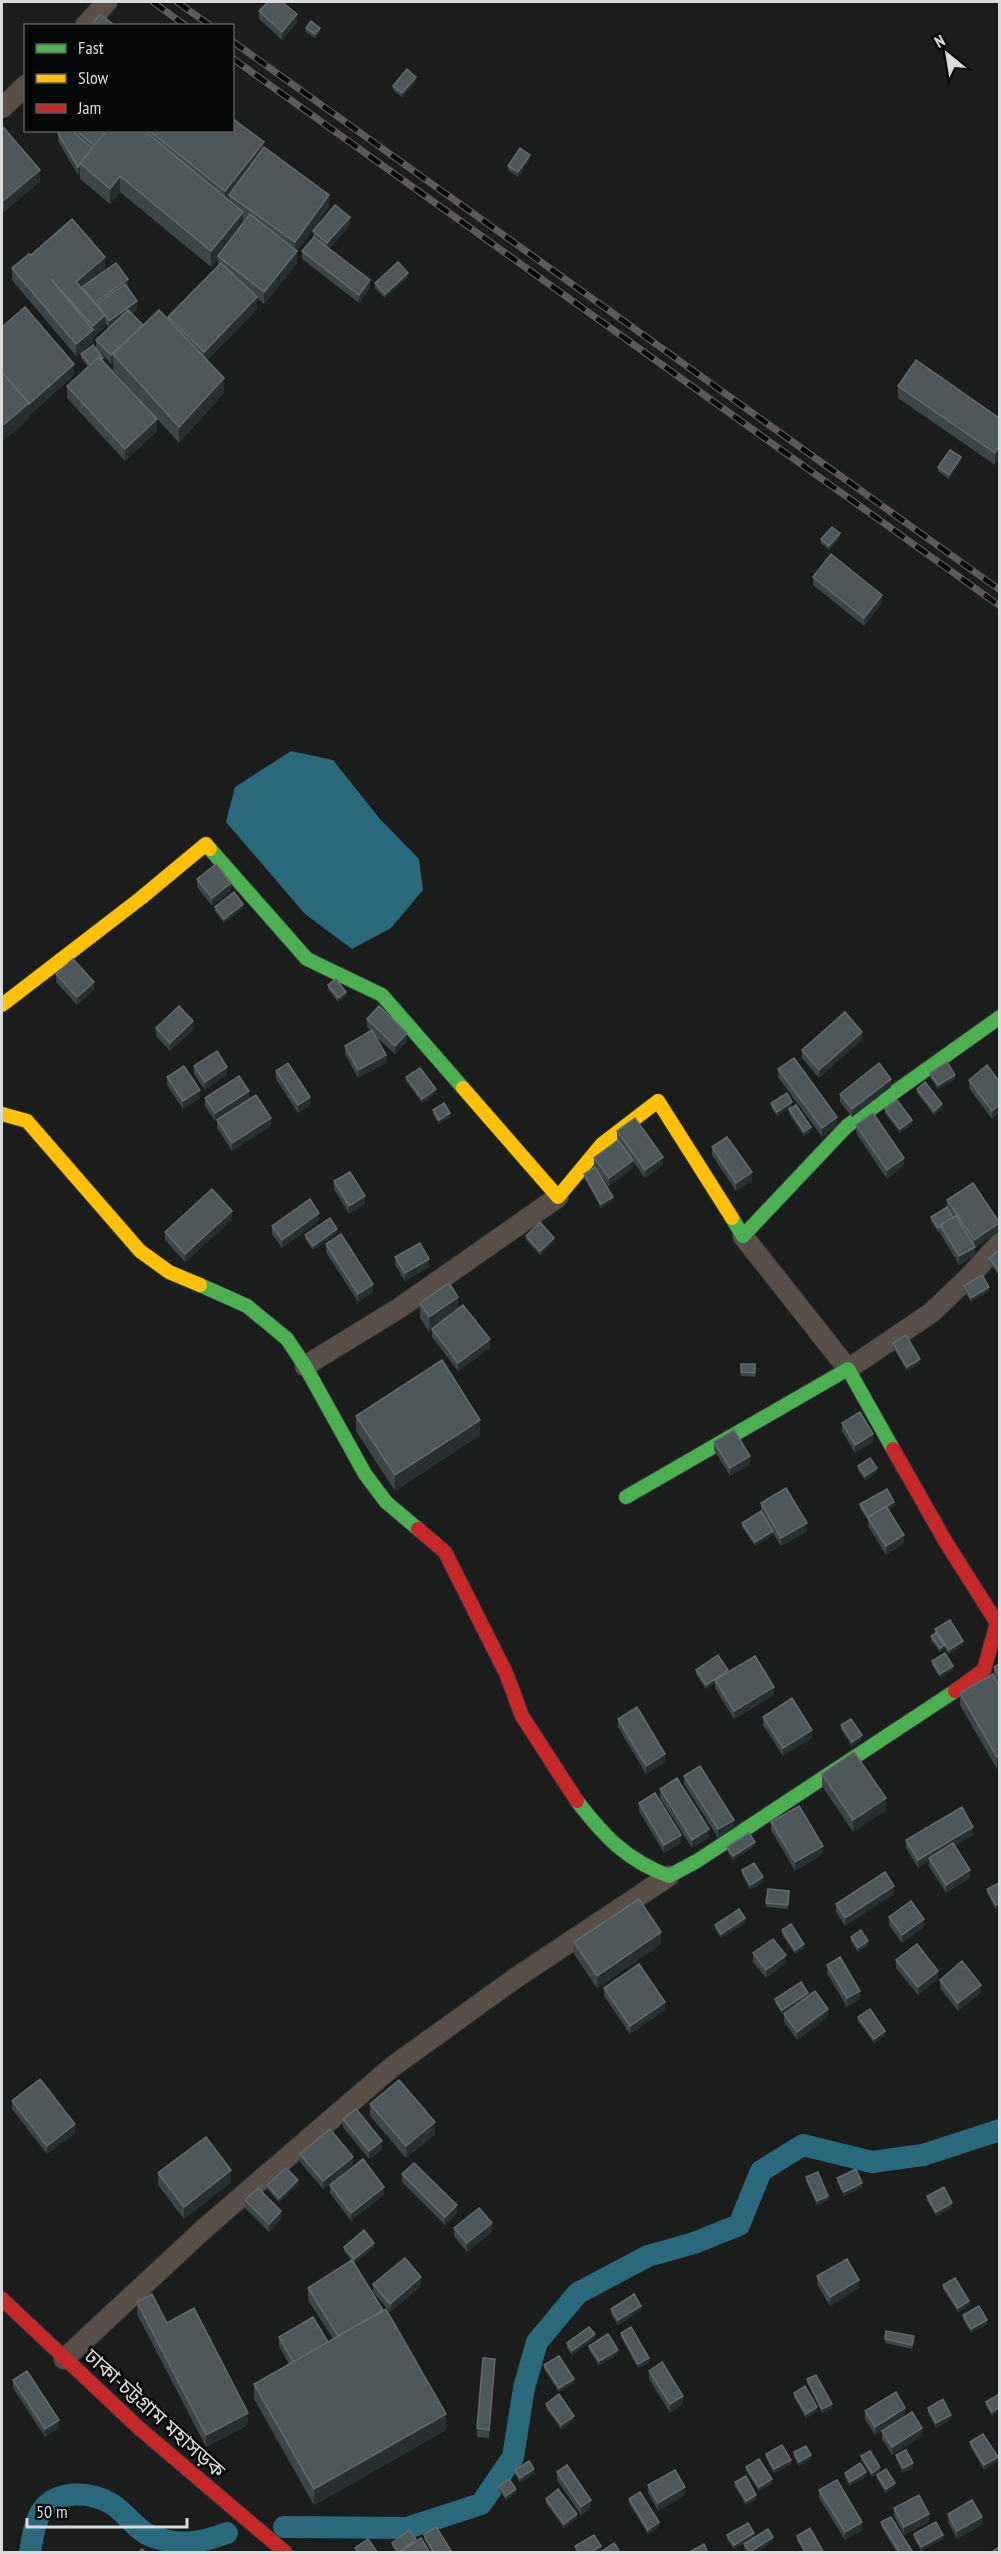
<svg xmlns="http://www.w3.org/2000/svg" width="1001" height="2554" font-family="'PT Sans Narrow','Noto Sans Bengali',sans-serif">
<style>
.water{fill:#2a687c}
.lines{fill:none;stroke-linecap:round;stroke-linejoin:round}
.canal{stroke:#2a687c;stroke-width:22}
.street-casing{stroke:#363737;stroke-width:22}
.fast-casing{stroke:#363737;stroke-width:16}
.slow-casing{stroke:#363737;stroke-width:16}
.jam-casing{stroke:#363737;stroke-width:16}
.street{stroke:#594f49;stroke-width:20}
.fast{stroke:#4caf50;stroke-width:14}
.slow{stroke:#ffc107;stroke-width:14}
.jam{stroke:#c62828;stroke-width:14}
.rail-casing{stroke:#5f5a57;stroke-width:7}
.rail{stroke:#060707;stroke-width:4.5;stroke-dasharray:14;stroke-linecap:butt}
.wall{fill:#3c4648}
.shaded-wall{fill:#282f30}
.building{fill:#4d5658;stroke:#636b6d;stroke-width:1.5}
.labels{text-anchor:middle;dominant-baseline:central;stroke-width:5;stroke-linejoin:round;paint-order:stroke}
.street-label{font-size:21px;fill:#d9dbdc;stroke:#060707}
</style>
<rect width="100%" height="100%" fill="#1b1c1c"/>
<path class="water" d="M291 751 333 760 380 819 419 859 423 890 391 928 352 949 305 914 226 822 235 787Z"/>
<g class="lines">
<path class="canal" d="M284 2527 407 2528 481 2504 513 2457 524 2388 537 2342 578 2293 648 2256 694 2243 739 2225 761 2171 803 2145 872 2162 923 2155 1000 2130
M30 2552C32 2540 34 2524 41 2512 56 2489 91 2491 112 2504 126 2513 136 2530 151 2536 179 2547 200 2543 227 2533"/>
<defs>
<path id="street" d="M85 26 107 2
M2 108 26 85
M743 1236 848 1369 931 1313 971 1275 1000 1243
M305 1366 401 1307 558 1197
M64 2359 205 2228 392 2067 517 1977 669 1876"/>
<path id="fast" d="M210 849 307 959 382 995 463 1088
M732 1218 743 1236 847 1126 1000 1017
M200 1285 247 1306 287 1339 305 1366 365 1474 386 1502 418 1529
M626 1497 848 1369 893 1449
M577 1801C604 1836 626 1860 669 1876L697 1861 955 1691"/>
<path id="slow" d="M2 1005 141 898 206 844 210 849
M463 1088 558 1197 602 1144 658 1101 732 1218
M2 1114 27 1121 140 1251 169 1272 200 1285"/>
<path id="jam" d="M893 1449 947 1544 997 1623 984 1670 955 1691
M418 1529 445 1552 506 1673 522 1716 577 1801
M2 2299 140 2429 285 2552"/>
</defs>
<use href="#street" class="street-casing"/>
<use href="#fast" class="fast-casing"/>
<use href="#slow" class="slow-casing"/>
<use href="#jam" class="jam-casing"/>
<use href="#street" class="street"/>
<use href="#fast" class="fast"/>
<use href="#slow" class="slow"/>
<use href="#jam" class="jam"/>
<defs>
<path id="rail" d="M153 2 186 26
M177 2 211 26
M232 41 1000 590
M232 58 1000 606"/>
</defs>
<use href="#rail" class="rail-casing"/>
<use href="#rail" class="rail"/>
</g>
<path class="wall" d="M259 11 297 22 282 40 259 19Z
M306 28 320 32 315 38 306 32Z
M416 81 402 97 393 90V86Z
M2 128 40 181 4 212 2 209Z
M61 130H232L264 147 329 207 297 251V263L264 304 257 298V309L207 360 224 393 179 443 113 370V361L111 364 96 348V340L109 328 105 323V327L93 338V342L76 356 12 280V268L31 255 105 269 92 280 128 287 137 310 132 313 143 325 168 320V317L218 266V259L211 267 120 192 110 204 80 179V173L78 175 58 141V133Z
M530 159 518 177 508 170V166Z
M350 225 329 249 370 288 359 303 302 259V251L313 238V231Z
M408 277 385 298 375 288V283Z
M81 354 103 362 157 431 125 461 67 398V386L88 367 81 358Z
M898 386 999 418 995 465 898 398Z
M961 461 949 479 938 471V467Z
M840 537 829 550 821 543V539Z
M813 577 882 603 864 626 813 585Z
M197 879 231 891 212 906 197 887Z
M215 907 243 908 224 923 215 911Z
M56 974 94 990 77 1005 56 982Z
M328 985 346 996 338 1002 328 989Z
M367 1019 407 1041 395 1054 374 1035 386 1063 358 1078 345 1054V1046L371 1031 367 1027Z
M156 1028 193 1030 170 1051 156 1036Z
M862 1040 819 1078 802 1058V1050Z
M194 1066 227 1075 205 1090 194 1074Z
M778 1069 837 1125 822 1137 778 1077Z
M276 1071 310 1105 298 1113 276 1079Z
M930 1073 955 1079 938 1089 930 1077Z
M167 1077 200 1098 183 1109 167 1085Z
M406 1077 436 1093 422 1103 406 1081Z
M969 1080 999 1081 992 1119 969 1088Z
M891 1087 852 1117 840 1102V1094Z
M917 1089 942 1108 934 1115 917 1093Z
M205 1098 249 1099 215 1121 205 1106Z
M771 1103 792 1106 777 1116 771 1107Z
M789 1109 811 1131 804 1136 789 1113Z
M885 1109 912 1124 900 1133 885 1113Z
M433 1110 450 1117 439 1124 433 1114Z
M217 1120 271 1126 232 1151 217 1128Z
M856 1125 904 1166 887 1179 856 1133Z
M617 1131 663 1165 645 1178 633 1162V1168L609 1186 597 1170 613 1201 601 1208 584 1178V1174L595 1167 594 1166V1158L618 1140 617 1139Z
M712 1147 752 1181 736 1191 712 1155Z
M334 1181 365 1204 349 1214 334 1189Z
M973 1183 975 1255 959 1265 940 1233V1231L938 1232 931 1221V1217L947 1207V1200Z
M232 1220 185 1262 165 1240V1232Z
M319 1221 282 1248 272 1234V1226Z
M337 1233 313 1250 305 1239V1235Z
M526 1236 554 1242 540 1255 526 1240Z
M326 1244 373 1292 358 1302 326 1252Z
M999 1251 998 1274 989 1262V1258Z
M395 1257 429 1267 405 1281 395 1265Z
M964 1286 989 1291 971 1302 964 1290Z
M420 1303 458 1309 490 1348 458 1371 432 1337V1330L429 1332 420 1318Z
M893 1343 920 1363 907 1371 893 1347Z
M741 1364H755V1377L741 1376Z
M356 1416 480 1435 395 1491 356 1431Z
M842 1423 873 1442 855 1453 842 1431Z
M714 1442 750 1464 730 1476 714 1450Z
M858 1466 877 1472 865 1480 858 1470Z
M761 1503 807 1531 781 1546 773 1533V1535L755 1546 742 1527V1523L761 1511Z
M860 1504 894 1506 888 1510 904 1543 886 1555 868 1526V1521L860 1508Z
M935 1629 963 1645 949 1654 944 1647V1649L940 1652 931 1640V1636L935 1633Z
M932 1661 953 1670 940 1678 932 1665Z
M999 1664V1685L994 1675V1667Z
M696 1670 728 1672 774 1695 734 1719 715 1688V1683L706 1689 696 1674Z
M999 1686 997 1769 960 1705V1693Z
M763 1717 812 1738 783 1756 763 1725Z
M618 1719 665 1762 646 1774 618 1727Z
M841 1725 862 1739 852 1746 841 1729Z
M822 1774 886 1810 853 1832 822 1786Z
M684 1776 734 1828 718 1838 684 1784Z
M660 1789 709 1837 692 1848 660 1798Z
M639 1803 681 1843 664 1853 639 1811Z
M771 1822 823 1854 795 1871 771 1830Z
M973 1835 955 1846 970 1878 946 1893 929 1866V1861L918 1868 906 1848V1840Z
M755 1846 733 1860 727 1851V1847Z
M742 1870 763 1882 750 1889 742 1874Z
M999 1883 996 1909 987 1893V1889Z
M768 1889 789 1891 788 1909 766 1907Z
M894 1894 845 1926 836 1912V1904Z
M889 1917 924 1927 902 1943 889 1925Z
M745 1923 721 1938 715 1929V1925Z
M782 1930 804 1948 795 1954 782 1934Z
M851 1937 868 1945 858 1952 851 1941Z
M574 1942 661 1944 597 1988 574 1954Z
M753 1953 786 1963 766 1978 753 1962Z
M896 1960 938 1979 918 1995 896 1968Z
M827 1965 860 1999 847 2007 827 1973Z
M940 1980 981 1993 958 2011 940 1988Z
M604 1988 665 2010 630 2034 604 1996Z
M808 1996 828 2017 797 2040 784 2022V2014L794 2006 782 2014 775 2003V1999Z
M858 2017 885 2035 874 2043 858 2021Z
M12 2101 75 2133 47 2154 12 2109Z
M370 2104 435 2134 406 2158 370 2116Z
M343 2119 382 2150 369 2159 343 2127Z
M300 2154 353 2165 323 2189 300 2162Z
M158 2173 231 2182 184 2219 158 2185Z
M402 2174 457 2213 445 2225 402 2182Z
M806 2177 828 2200 817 2205 806 2181Z
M837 2178 862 2187 844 2196 837 2182Z
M298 2184 279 2202 267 2189V2185Z
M330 2185 384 2195 351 2221 330 2193Z
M927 2196 952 2207 936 2216 927 2200Z
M245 2200 281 2219 269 2232 245 2208Z
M454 2228 492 2232 467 2252 454 2236Z
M344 2247H374L354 2263 446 2430 314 2505 254 2399V2384L289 2364 279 2346V2337L328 2342 333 2339 308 2300V2288L351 2260 344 2251Z
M817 2276 859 2288 830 2306 817 2284Z
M373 2284 421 2286 390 2312 373 2292Z
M943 2285 969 2305 958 2312 943 2289Z
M137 2302 167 2323 248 2425 206 2447 137 2314Z
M611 2309 641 2310 618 2325 611 2314Z
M963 2315 987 2324 971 2333 963 2319Z
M621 2333 649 2363 638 2368 621 2337Z
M595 2338 572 2355 567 2348V2343Z
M885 2339 914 2340 912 2349 885 2343Z
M589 2346 618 2354 599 2365 589 2350Z
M544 2365 574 2383 559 2392 544 2369Z
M495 2367 489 2438 477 2437V2428Z
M649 2371 683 2404 670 2413 649 2379Z
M807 2379 832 2408 822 2413 807 2383Z
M13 2380 59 2428 45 2437 13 2388Z
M794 2393 817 2411 806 2418 794 2397Z
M999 2394 992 2416 986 2406V2402Z
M546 2404 574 2420 561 2429 546 2408Z
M928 2408 951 2419 936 2428 928 2412Z
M865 2411 905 2416 922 2436 892 2455 882 2439V2431L903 2418 875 2435 865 2419Z
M970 2442 998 2461 984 2470 970 2446Z
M794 2452 811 2459 799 2466 794 2457Z
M766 2454 791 2464 774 2473 766 2458Z
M896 2455 913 2468 903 2473 896 2459Z
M861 2456 880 2471 872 2477 861 2460Z
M746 2467 772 2483 759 2491 746 2471Z
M515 2470 534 2473 520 2483 515 2474Z
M557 2472 591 2508 581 2515 557 2480Z
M845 2473 866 2477 850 2486 845 2477Z
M877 2475 895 2487 886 2493 877 2479Z
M735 2482 756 2499 746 2505 735 2486Z
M648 2485 685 2495 658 2511 648 2493Z
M499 2486 516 2493 506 2500 499 2490Z
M819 2490 862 2530 845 2540 819 2498Z
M546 2499 577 2518 564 2528 546 2503Z
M629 2499 659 2527 648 2534 629 2503Z
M894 2508 929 2522 904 2535 894 2516Z
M948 2514 982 2525 957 2539 948 2522Z
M881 2522 912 2553H897L881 2526Z
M914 2534 943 2539 921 2551 914 2538Z
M424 2535 452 2553H432L424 2539Z
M727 2535 754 2537 734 2549 727 2539Z
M797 2536 824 2553H804L797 2540Z
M773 2541 755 2553H747L744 2548V2544Z
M416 2542 430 2553H396L392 2547V2543Z"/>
<path class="shaded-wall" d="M297 14V22L282 40V32Z
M320 28V32L315 38V34Z
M416 77V81L402 97V93Z
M264 142V158L229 195V201L225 207V191Z
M530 155V159L518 177V172Z
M80 165V173L78 175V167Z
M40 170V181L4 212V200Z
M120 176V192L110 204V189Z
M329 195V207L297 251V263L264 304V292L295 253V242Z
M243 212V228L218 256V259L211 267V251Z
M350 217V225L327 251V243Z
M105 257V269L76 294V282Z
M408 273V277L385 298V294Z
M128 279V287L100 308 97 304V309L94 304Z
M370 280V288L359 303V295Z
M257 297V309L204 364V352Z
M137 301V310L109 329V321Z
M105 315V327L93 338V342L76 356V344L93 331V326Z
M143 325 113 354V361L111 364V355Z
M74 364V376L29 416V419L2 442V426Z
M224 378V393L179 443V427Z
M157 419V431L125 461V449Z
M999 446V458L995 465V453Z
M961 457V461L949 479V475Z
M840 533V537L829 550V546Z
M882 595V603L864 626V618Z
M231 883V891L212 906V898Z
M243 904V908L224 923V919Z
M94 982V990L77 1005V997Z
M346 992V996L338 1002V998Z
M193 1021V1030L170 1051V1043Z
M862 1032V1040L819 1078V1070Z
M407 1033V1041L395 1054V1046Z
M386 1055V1063L358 1078V1070Z
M227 1067V1075L205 1090V1082Z
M955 1075V1079L938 1089V1085Z
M891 1079V1087L852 1117V1109Z
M436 1089V1093L422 1103V1099Z
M200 1090V1098L183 1109V1101Z
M249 1091V1099L215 1121V1113Z
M310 1097V1105L298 1113V1105Z
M792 1102V1106L777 1116V1112Z
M942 1104V1108L934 1115V1111Z
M999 1105V1113L992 1119V1111Z
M450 1113V1117L439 1124V1120Z
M837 1117V1125L822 1137V1128Z
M271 1118V1126L232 1151V1143Z
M912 1120V1124L900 1133V1129Z
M811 1127V1131L804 1136V1132Z
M663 1157V1165L645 1178V1170Z
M904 1158V1166L887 1179V1170Z
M633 1160V1168L609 1186V1178Z
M752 1172V1181L736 1191V1183Z
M365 1196V1204L349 1214V1206Z
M613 1197V1201L601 1208V1204Z
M232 1211V1220L185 1262V1254Z
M319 1213V1221L282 1248V1240Z
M999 1223V1231L975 1248V1255L959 1265V1256L974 1247V1240Z
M337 1229V1233L313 1250V1246Z
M554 1238V1242L540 1255V1251Z
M429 1259V1267L405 1281V1273Z
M373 1284V1292L358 1302V1294Z
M989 1287V1291L971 1302V1298Z
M458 1297V1313L429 1332V1317Z
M490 1339V1348L458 1371V1363Z
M920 1359V1363L907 1371V1367Z
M480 1420V1435L395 1491V1475Z
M873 1434V1442L855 1453V1445Z
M750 1456V1464L730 1476V1468Z
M877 1468V1472L865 1480V1476Z
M894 1502V1506L869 1520 868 1518V1521V1517Z
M807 1523V1531L781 1546V1538Z
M773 1531V1535L755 1546V1542Z
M904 1535V1543L886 1555V1546Z
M963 1641V1645L949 1654V1650Z
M944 1645V1649L940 1652V1648Z
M953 1666V1670L940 1678V1674Z
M728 1670V1674L715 1680V1683L706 1689V1685Z
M774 1687V1695L734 1719V1711Z
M812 1730V1738L783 1756V1748Z
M862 1735V1739L852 1746V1742Z
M665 1754V1762L646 1774V1766Z
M999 1755V1767L997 1769V1757Z
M886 1798V1810L853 1832V1820Z
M734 1820V1828L718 1838V1829Z
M973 1827V1835L931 1860 929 1858V1861L918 1868V1860Z
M709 1829V1837L692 1848V1840Z
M681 1835V1843L664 1853V1845Z
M755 1842V1846L733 1860V1856Z
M823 1846V1854L795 1871V1862Z
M970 1870V1878L946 1893V1885Z
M763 1877V1882L750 1889V1885Z
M894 1886V1894L845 1926V1918Z
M999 1903V1907L996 1909V1905Z
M745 1918V1923L721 1938V1934Z
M924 1919V1927L902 1943V1935Z
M661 1932V1944L597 1988V1976Z
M868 1941V1945L858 1952V1948Z
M804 1944V1948L795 1954V1950Z
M786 1955V1963L766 1978V1970Z
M938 1971V1979L918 1995V1987Z
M981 1985V1993L958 2011V2003Z
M860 1991V1999L847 2007V1998Z
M808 1993V1998L782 2014V2010Z
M665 2002V2010L630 2034V2026Z
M828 2009V2017L797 2040V2032Z
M885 2031V2035L874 2043V2039Z
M435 2122V2134L406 2158V2146Z
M75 2124V2133L47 2154V2146Z
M382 2141V2150L369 2159V2151Z
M353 2157V2165L323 2189V2181Z
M231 2170V2182L184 2219V2207Z
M298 2180V2184L279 2202V2198Z
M862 2183V2187L844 2196V2192Z
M384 2187V2195L351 2221V2213Z
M828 2196V2200L817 2205V2201Z
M952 2203V2207L936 2216V2212Z
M457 2205V2213L445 2225V2217Z
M281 2211V2219L269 2232V2224Z
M492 2223V2232L467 2252V2243Z
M374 2243V2247L354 2264V2259Z
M421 2277V2286L390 2312V2304Z
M859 2280V2288L830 2306V2297Z
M969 2301V2305L958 2312V2308Z
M641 2306V2310L618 2325V2320Z
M987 2320V2324L971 2333V2329Z
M595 2334V2338L572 2355V2351Z
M618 2350V2354L599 2365V2361Z
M649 2358V2363L638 2368V2364Z
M495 2359V2367L489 2438V2430Z
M574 2379V2383L559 2392V2388Z
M683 2396V2404L670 2413V2404Z
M832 2404V2408L822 2413V2409Z
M817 2407V2411L806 2418V2414Z
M999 2407V2411L992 2416V2412Z
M905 2408V2416L875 2435V2427Z
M248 2413V2425L206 2447V2435Z
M446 2414V2430L314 2505V2489Z
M951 2415V2419L936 2428V2423Z
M574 2416V2420L561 2429V2425Z
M59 2420V2428L45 2437V2429Z
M922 2428V2436L892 2455V2447Z
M811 2455V2459L799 2466V2462Z
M998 2457V2461L984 2470V2465Z
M791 2460V2464L774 2473V2469Z
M913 2463V2468L903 2473V2468Z
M880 2467V2471L872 2477V2473Z
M534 2469V2473L520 2483V2478Z
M866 2472V2477L850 2486V2482Z
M772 2479V2483L759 2491V2487Z
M895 2483V2487L886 2493V2489Z
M685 2487V2495L658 2511V2503Z
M516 2489V2493L506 2500V2496Z
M756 2495V2499L746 2505V2501Z
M591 2500V2508L581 2515V2507Z
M577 2514V2518L564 2528V2524Z
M929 2514V2522L904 2535V2527Z
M982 2517V2525L957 2539V2531Z
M659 2522V2527L648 2534V2530Z
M862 2522V2530L845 2540V2532Z
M754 2533V2537L734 2549V2545Z
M943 2535V2539L921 2551V2547Z
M773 2537V2541L755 2553H750Z
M601 2546V2550L596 2553H589Z"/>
<path class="building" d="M268 2H282L297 14 282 32 259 11Z
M100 14 115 26H91Z
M311 21 320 28 315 34 306 28Z
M407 69 416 77 402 93 393 86Z
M232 118 264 142 225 191 148 130H232Z
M3 127 40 170 4 200 2 197V128Z
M61 130H71L92 148 80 163V164L78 167 58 133Z
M76 130H107L94 146Z
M107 130H144L243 212 211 251 120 176 110 189 80 163Z
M264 147 329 195 295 242 229 195Z
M520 148 530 155 518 172 508 166Z
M335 205 350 217 327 243 313 231Z
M250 214 297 251 264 292 218 256Z
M72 219 105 257 76 282 105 315 93 326 51 279 93 330 76 344 12 268 29 254 31 255Z
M314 237 370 280 359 295 302 251Z
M398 262 408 273 385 294 375 283Z
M116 263 128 279 95 303 82 287Z
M221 263 257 297 204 352 168 317Z
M125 284 137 301 109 321 97 304Z
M25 307 74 364 29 404 2 372V327Z
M128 310 143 325 111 355 96 340Z
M159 310 224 378 179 427 113 354Z
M93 345 103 358 101 360 99 357 90 365 81 354Z
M99 357 157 419 125 449 67 386Z
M916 360 999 418V446L995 453 898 386Z
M2 372 29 403 2 426Z
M950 450 961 457 949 475 938 467Z
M832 527 840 533 829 546 821 539Z
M831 554 882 595 864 618 813 577Z
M216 864 231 883 212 898 197 879Z
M234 892 243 904 224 919 215 907Z
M73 959 94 982 77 997 56 974Z
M336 979 346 992 338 998 328 985Z
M179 1006 193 1021 170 1043 156 1028Z
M379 1006 407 1033 395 1046 367 1019Z
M845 1012 862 1032 819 1070 802 1050Z
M372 1030 386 1055 358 1070 345 1046Z
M217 1051 227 1067 205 1082 194 1066Z
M794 1058 837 1117 822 1128 778 1069Z
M947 1062 955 1075 938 1085 930 1073Z
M288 1063 310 1097 298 1105 276 1071Z
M879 1063 891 1079 852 1109 840 1094Z
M987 1065 999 1081V1105L992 1111 969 1080Z
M184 1066 200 1090 183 1101 167 1077Z
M420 1068 436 1089 422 1099 406 1077Z
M239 1076 249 1091 215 1113 205 1098Z
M925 1082 942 1104 934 1111 917 1089Z
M787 1093 792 1102 777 1112 771 1103Z
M256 1095 271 1118 232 1143 217 1120Z
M897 1100 912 1120 900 1129 885 1109Z
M444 1103 450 1113 439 1120 433 1110Z
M796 1105 811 1127 804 1132 789 1109Z
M873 1113 904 1158 887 1170 856 1125Z
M635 1118 663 1157 645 1170 617 1131Z
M727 1137 752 1172 736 1183 712 1147Z
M618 1140 633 1160 609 1178 594 1158Z
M595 1167 613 1197 601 1204 584 1174Z
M350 1172 365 1196 349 1206 334 1181Z
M973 1183 999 1222V1223L974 1240 947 1200Z
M212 1189 232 1211 185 1254 165 1232Z
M310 1199 319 1213 282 1240 272 1226Z
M947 1207 953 1218 940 1225V1227L938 1228 931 1217Z
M956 1216 975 1247 959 1256 940 1225Z
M330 1218 337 1229 313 1246 305 1235Z
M540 1222 554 1238 540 1251 526 1236Z
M341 1234 373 1284 358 1294 326 1244Z
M420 1243 429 1259 405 1273 395 1257Z
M999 1251V1268L998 1270 989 1258Z
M982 1275 989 1287 971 1298 964 1286Z
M449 1283 458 1297 429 1317 420 1303Z
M463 1305 490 1339 458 1363 432 1329Z
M906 1335 920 1359 907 1367 893 1343Z
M442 1360 480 1420 395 1475 356 1416Z
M741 1364H755V1373L741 1372Z
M860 1412 873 1434 855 1445 842 1423Z
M734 1430 750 1456 730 1468 714 1442Z
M870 1458 877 1468 865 1476 858 1466Z
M786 1488 807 1523 781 1538 761 1503Z
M887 1489 894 1502 868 1517 860 1504Z
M886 1506 904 1535 886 1546 868 1518Z
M761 1511 773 1531 755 1542 742 1523Z
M950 1620 963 1641 949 1650 935 1629Z
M936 1633 944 1645 940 1648 931 1636Z
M945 1653 953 1666 940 1674 932 1661Z
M718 1655 728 1670 706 1685 696 1670Z
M755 1656 774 1687 734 1711 715 1680Z
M999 1664V1677L994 1667Z
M993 1674 999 1686V1755L997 1757 960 1693Z
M792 1698 812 1730 783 1748 763 1717Z
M637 1707 665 1754 646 1766 618 1719Z
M851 1719 862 1735 852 1742 841 1725Z
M854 1752 886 1798 853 1820 822 1774Z
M700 1766 734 1820 718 1829 684 1776Z
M677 1778 709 1829 692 1840 660 1789Z
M655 1793 681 1835 664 1845 639 1803Z
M799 1806 823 1846 795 1862 771 1822Z
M962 1807 973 1827 918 1860 906 1840Z
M749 1833 755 1842 733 1856 727 1847Z
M953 1843 970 1870 946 1885 929 1858Z
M754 1863 763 1877 750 1885 742 1870Z
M885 1872 894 1886 845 1918 836 1904Z
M999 1883V1903L996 1905 987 1889Z
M768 1889 789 1891 788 1905 766 1903Z
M639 1899 661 1932 597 1976 574 1942Z
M911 1901 924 1919 902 1935 889 1917Z
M739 1909 745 1918 721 1934 715 1925Z
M791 1924 804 1944 795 1950 782 1930Z
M861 1930 868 1941 858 1948 851 1937Z
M773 1939 786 1955 766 1970 753 1953Z
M917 1944 938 1971 918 1987 896 1960Z
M840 1957 860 1991 847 1998 827 1965Z
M962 1961 981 1985 958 2003 940 1980Z
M639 1964 665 2002 630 2026 604 1988Z
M801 1982 808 1993 782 2010 775 1999Z
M815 1991 828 2009 797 2032 784 2014Z
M870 2009 885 2031 874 2039 858 2017Z
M40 2079 75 2124 47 2146 12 2101Z
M399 2080 435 2122 406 2146 370 2104Z
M356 2109 382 2141 369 2151 343 2119Z
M330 2129 353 2157 323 2181 300 2154Z
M206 2137 231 2170 184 2207 158 2173Z
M363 2159 384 2187 351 2213 330 2185Z
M414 2163 457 2205 445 2217 402 2174Z
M286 2168 298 2180 279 2198 267 2185Z
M856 2169 862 2183 844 2192 837 2178Z
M818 2172 828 2196 817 2201 806 2177Z
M944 2187 952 2203 936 2212 927 2196Z
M258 2188 281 2211 269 2224 245 2200Z
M479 2208 492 2223 467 2243 454 2228Z
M364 2230 374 2243 354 2259 344 2247Z
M405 2258 421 2277 390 2304 373 2284Z
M847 2259 859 2280 830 2297 817 2276Z
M352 2260 383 2310 338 2336 308 2288Z
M955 2278 969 2301 958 2308 943 2285Z
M152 2294 167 2323 194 2308 248 2413 206 2435 137 2302Z
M634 2294 641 2306 618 2320 611 2309Z
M979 2306 987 2320 971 2329 963 2315Z
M386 2309 446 2414 314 2489 254 2384Z
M313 2317 328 2342 293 2362 279 2337Z
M589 2327 595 2334 572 2351 567 2343Z
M631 2327 649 2358 638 2364 621 2333Z
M886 2331 914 2336 912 2345 885 2339Z
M608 2334 618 2350 599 2361 589 2346Z
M559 2356 574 2379 559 2388 544 2365Z
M483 2358 495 2359 489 2430 477 2428Z
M662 2362 683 2396 670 2404 649 2371Z
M27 2371 59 2420 45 2429 13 2380Z
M816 2375 832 2404 822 2409 807 2379Z
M805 2386 817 2407 806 2414 794 2393Z
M896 2392 905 2408 875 2427 865 2411Z
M559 2394 574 2416 561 2425 546 2404Z
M999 2394V2407L992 2412 986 2402Z
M943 2399 951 2415 936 2423 928 2408Z
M912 2412 922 2428 892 2447 882 2431Z
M983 2434 998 2457 984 2465 970 2442Z
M782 2445 791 2460 774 2469 766 2454Z
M806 2446 811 2455 799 2462 794 2452Z
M906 2450 913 2463 903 2468 896 2455Z
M870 2451 880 2467 872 2473 861 2456Z
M759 2459 772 2479 759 2487 746 2467Z
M529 2461 534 2469 520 2478 515 2470Z
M860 2463 866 2472 850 2482 845 2473Z
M567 2465 591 2500 581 2507 557 2472Z
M886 2469 895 2483 886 2489 877 2475Z
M675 2470 685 2487 658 2503 648 2485Z
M746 2476 756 2495 746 2501 735 2482Z
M509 2479 516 2489 506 2496 499 2486Z
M837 2480 862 2522 845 2532 819 2490Z
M558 2489 577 2514 564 2524 546 2499Z
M640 2492 659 2522 648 2530 629 2499Z
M919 2495 929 2514 904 2527 894 2508Z
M972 2500 982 2517 957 2531 948 2514Z
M891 2517 912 2551 910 2553H900L881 2522Z
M936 2522 943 2535 921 2547 914 2534Z
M748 2523 754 2533 734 2545 727 2535Z
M436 2527 452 2552 434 2553 424 2535Z
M810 2528 824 2553H806L797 2536Z
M768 2529 773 2537 750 2552 744 2544Z
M409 2530 416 2539 399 2552 392 2543Z
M594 2535 601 2546 589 2553H579L575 2546Z
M421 2538 430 2553H399Z
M368 2539 378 2553H358L355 2548Z
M614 2543 620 2552 599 2553Z
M704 2544 708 2553H692L691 2551Z
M999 2547V2553H990Z
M142 2549 146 2553H138Z"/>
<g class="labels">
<g class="street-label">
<text transform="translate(155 2413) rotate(42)">ঢাকা-চট্টগ্রাম মহাসড়ক</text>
</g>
</g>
<rect width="1001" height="2554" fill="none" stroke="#d9dbdc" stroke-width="6"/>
<rect x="24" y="24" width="210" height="108" fill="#060707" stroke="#5a5c5c" stroke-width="1.5"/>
<rect x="36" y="44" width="30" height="9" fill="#4caf50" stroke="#5a5c5c" stroke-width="1.5"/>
<text x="78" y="54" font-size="18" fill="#d9dbdc">Fast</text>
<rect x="36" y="74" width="30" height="9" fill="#ffc107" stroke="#5a5c5c" stroke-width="1.5"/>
<text x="78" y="84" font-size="18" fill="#d9dbdc">Slow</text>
<rect x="36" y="104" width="30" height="9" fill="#c62828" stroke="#5a5c5c" stroke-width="1.5"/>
<text x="78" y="114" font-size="18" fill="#d9dbdc">Jam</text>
<g transform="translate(947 54) rotate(330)" stroke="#060707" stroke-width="4.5" paint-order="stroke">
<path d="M0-4.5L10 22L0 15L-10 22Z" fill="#d9dbdc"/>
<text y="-9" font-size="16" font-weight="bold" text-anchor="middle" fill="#d9dbdc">N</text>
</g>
<path d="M27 2518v9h160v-9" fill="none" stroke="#d9dbdc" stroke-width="3"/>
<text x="36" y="2518" font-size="18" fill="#d9dbdc" stroke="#060707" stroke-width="4.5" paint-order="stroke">50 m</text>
</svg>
